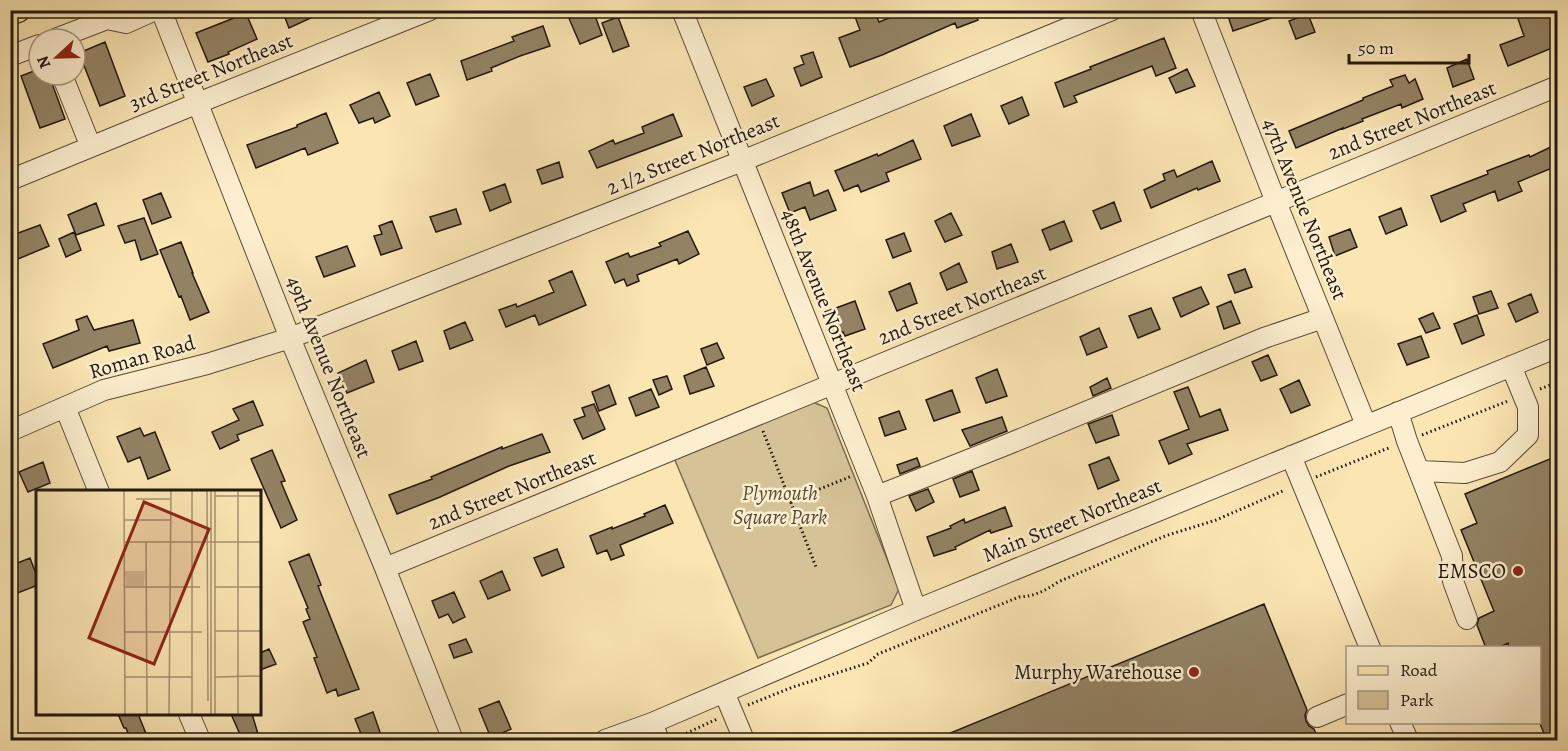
<svg xmlns="http://www.w3.org/2000/svg" width="1568" height="751" font-family="Alegreya,serif">
<style>
.green{fill:#d5c297;stroke:#7c6d53;stroke-width:1.5}
.building{fill:#938364;stroke:#23180f;stroke-width:1.5}
.lines{fill:none;stroke-linecap:round;stroke-linejoin:round}
.minor-casing{stroke:#594b38;stroke-width:22}
.major-casing{stroke:#23180f;stroke-width:26}
.path{stroke:#23180f;stroke-width:3;stroke-dasharray:1.5 3;stroke-linecap:butt}
.minor{stroke:#fceece;stroke-width:20}
.major{stroke:#fae5b3;stroke-width:24}
.poi-dot{fill:#8f2418;stroke:#fceece;stroke-width:2}
.labels{text-anchor:middle;dominant-baseline:central;stroke-width:5;stroke-linejoin:round;paint-order:stroke}
.street-label{font-size:21px;fill:#23180f;stroke:#fceece}
.park-label{font-size:21px;font-style:italic;fill:#584b38;stroke:#fceece}
.poi-label{font-size:21px;fill:#23180f;stroke:#fceece;text-anchor:end}
.inset-road{fill:none;stroke:#a49371;stroke-width:1.5}
.view{fill:#8f2418;fill-opacity:0.15;stroke:#8f2418;stroke-width:3}
.inset-edge{fill:none;stroke:#23180f;stroke-width:3}
</style>
<rect width="100%" height="100%" fill="#fae5b3"/>
<filter id="stains"><feTurbulence type="fractalNoise" baseFrequency=".00333" numOctaves="4"/><feColorMatrix values="0 0 0 0 .2 0 0 0 0 .09 0 0 0 0 .02 0 0 0 .5 -.17"/></filter>
<radialGradient id="worn" r=".72"><stop offset=".6" stop-color="#630" stop-opacity="0"/><stop offset="1" stop-color="#630" stop-opacity=".3"/></radialGradient>
<path class="green" d="M813 402 827 408 899 589 891 605 758 658 674 458Z"/>
<path class="building" d="M282 10H328L289 28Z
M583 10H593L602 35 580 44 568 16Z
M861 10H874L879 22 906 11 908 16 920 10H984L975 14 978 20 957 28 955 23 882 55 850 67 839 38 860 30 854 14Z
M1226 10H1286V13L1233 31Z
M1515 10H1557V46L1508 66 1500 45 1524 36Z
M245 11 257 39 228 52 229 54 208 62 196 33 234 18 233 16Z
M1308 14 1315 32 1296 39 1289 21Z
M618 17 629 46 613 52 602 23Z
M543 26 550 46 520 56 491 68 492 71 467 80 461 61 514 41 512 37Z
M1164 38 1176 68 1156 76 1152 66 1074 96 1077 102 1064 107 1055 83 1091 69 1090 67Z
M105 42 125 96 100 106 79 53Z
M813 52 822 77 801 86 794 68 804 64 801 56Z
M1467 59 1474 79 1453 87 1447 68Z
M39 69V75H49L65 119 40 128 21 76Z
M1187 69 1195 86 1176 93 1169 78Z
M430 74 439 96 416 105 407 83Z
M1405 75 1409 83 1415 79 1423 99 1402 108 1401 104 1362 119 1363 121 1343 129V128L1296 148 1289 131 1363 100V98L1393 86 1390 80Z
M766 79 774 96 752 106 744 87Z
M379 92 390 116 375 123 373 118 359 123 350 105Z
M1022 97 1029 115 1009 124 1001 106Z
M326 113 338 143 308 155 305 148 256 168 247 145 297 127V125Z
M673 114 682 136 597 168 589 151 613 140 615 144 644 133 642 127Z
M971 114 980 136 952 146 944 126Z
M913 140 921 159 886 173 889 181 861 192 858 185 844 191 835 171 877 154 878 156Z
M1557 144V166L1518 182 1522 191 1498 201 1495 191 1463 204 1466 211 1441 222 1431 196 1488 174 1487 171 1529 155 1530 157Z
M1212 161 1220 181 1198 190 1197 188 1151 208 1144 190 1165 180 1163 174 1174 170 1177 177Z
M559 162 563 177 542 184 537 170Z
M810 182 814 196 828 190 836 210 810 220 805 207 790 213 782 193Z
M505 184 511 202 490 211 483 192Z
M161 193 171 217 152 224 143 200Z
M1114 202 1121 221 1101 229 1093 211Z
M96 203 104 225 76 235 68 215Z
M1401 208 1407 225 1386 234 1379 217Z
M456 209 461 224 436 232 430 217Z
M951 213 962 235 945 242 935 221Z
M144 218 158 254 141 260 135 240 125 243 118 226Z
M392 221 402 248 381 255 374 236 382 234 379 226Z
M1064 221 1072 241 1050 250 1042 230Z
M40 225 49 246 18 259 10 241V236Z
M1350 229 1357 247 1335 256 1329 237Z
M688 231 699 254 679 264 677 259 637 275 639 281 627 286 624 279 615 283 606 262 628 253 630 257 661 246 659 243Z
M74 232 81 250 66 257 59 239Z
M904 233 911 251 893 258 886 240Z
M181 242 193 273H192L209 312 190 320 181 296 179 297 160 250Z
M1011 244 1018 262 997 269 992 252Z
M347 246 355 266 324 277 316 257Z
M959 263 967 282 947 290 940 273Z
M1245 269 1252 287 1235 293 1228 275Z
M572 271 586 305 539 325 535 315 506 327 499 310 516 304 517 307 554 292 549 281Z
M910 283 917 303 897 311 889 292Z
M1201 287 1209 304 1181 317 1173 298Z
M1491 291 1498 308 1479 314 1473 297Z
M1531 294 1538 312 1516 322 1508 304Z
M855 301 865 329 845 336 843 332 834 336 825 312Z
M1231 301 1240 323 1224 329 1217 307Z
M1151 308 1160 329 1138 338 1129 316Z
M1433 313 1440 328 1426 333 1419 319Z
M1477 315 1484 335 1462 344 1454 324Z
M87 316 94 330 133 320 140 343 109 351 107 346 53 368 43 344 79 330 76 320Z
M465 322 473 340 450 349 444 331Z
M1099 328 1107 347 1087 355 1080 337Z
M1421 336 1429 357 1407 365 1398 344Z
M416 341 423 361 399 370 392 351Z
M717 343 724 358 707 365 701 349Z
M1268 355 1277 375 1261 381 1252 362Z
M366 360 374 382 347 393 338 373Z
M706 367 714 386 690 394 684 376Z
M997 369 1007 396 986 403 976 378Z
M667 376 672 389 659 395 653 380Z
M1107 378 1111 388 1093 396 1090 387Z
M1299 380 1310 405 1291 413 1280 389Z
M609 385 616 404 599 411 592 392Z
M1188 387 1200 417 1220 409 1228 430 1187 444 1192 454 1169 464 1159 441 1189 429 1174 392Z
M651 389 659 407 636 416 629 398Z
M952 390 960 412 934 421 926 400Z
M253 401 263 425 237 435 239 440 220 449 212 432 239 420 233 409Z
M594 404 605 429 583 439 574 420 585 416 582 408Z
M899 411 906 429 885 436 879 418Z
M1112 415 1119 435 1096 443 1088 424Z
M1002 417 1007 431 970 446 962 430Z
M140 428 144 436 155 432 170 470 148 479 140 457 128 462 117 437Z
M542 434 550 452 509 466 440 497 397 514 389 495 432 479 431 477 502 447V449Z
M272 450 285 481 281 482 297 520 281 528 251 459Z
M1557 456V741H1547L1539 721V648H1509L1508 643 1498 648H1486L1477 625 1479 618 1494 611 1461 530 1477 523 1465 494Z
M1109 457 1119 480 1098 489 1089 465Z
M917 458 920 466 900 474 897 465Z
M43 462 50 483 28 492 19 472Z
M972 471 979 490 960 497 953 479Z
M928 489 934 502 916 511 909 496Z
M665 505 673 523 620 545 624 555 611 560 607 550 597 554 590 536 612 527V529L645 516 644 514Z
M1005 507 1012 526 991 533 990 530 955 547 956 549 934 556 927 537 951 528 950 526 964 519 965 523Z
M557 549 564 567 542 576 534 558Z
M309 554 321 585 318 586 359 689 338 696 336 689 327 693 314 658 317 657 303 622 310 619 306 609 308 608 289 562Z
M30 558 38 579V585L10 596V566Z
M502 571 510 590 488 599 480 581Z
M454 592 465 617 453 623 448 614 439 618 432 601Z
M1264 604 1307 710 1305 715 1306 721 1309 726 1314 729 1319 741H931Z
M466 639 472 652 454 658 449 645Z
M269 649 276 664 260 670V653Z
M499 701 511 729 491 738 479 709Z
M373 712 381 735 364 741 355 719Z
M118 714H138L149 741H131L126 728H124Z
M231 714H252L258 734 242 739Z"/>
<g class="lines">
<defs>
<path id="minor" d="M161 10 290 338 385 568 453 740
M682 10 877 496 916 610
M1201 10 1276 202 1366 425
M55 39 107 19 126 23 155 10
M10 56 39 45
M62 75 91 147
M10 180 198 103 430 10
M65 407 99 492
M1398 412 1407 441 1452 556 1453 581 1467 619
M10 431 104 390 207 364 290 338 742 161 1112 10
M1291 456 1370 648
M1420 471 1465 473 1500 462 1528 435V407L1511 366
M877 496 1006 445 1264 338 1323 318
M385 568 1558 86
M724 692 744 740
M189 714 200 740
M1317 717 1348 704
M1400 722 1408 740
M652 723 659 740
M605 740 652 723 916 610 1558 347"/>
<path id="major" d="M10 13 18 10"/>
</defs>
<use href="#minor" class="minor-casing"/>
<use href="#major" class="major-casing"/>
<path class="path" d="M1540 389 1558 382
M763 431 816 567
M1422 435 1508 401
M1316 477 1391 447
M790 501 852 476
M748 705 793 687 868 663 878 654 1019 597C1035 596 1045 591 1058 582L1165 536 1216 520 1285 490
M674 739 717 719"/>
<use href="#minor" class="minor"/>
<use href="#major" class="major"/>
</g>
<g class="poi-dot">
<circle cx="1518" cy="571" r="6"/>
<circle cx="1194" cy="672" r="6"/>
</g>
<g class="labels">
<g class="street-label">
<text transform="translate(211 72) rotate(-22)">3rd Street Northeast</text>
<text transform="translate(1412 120) rotate(-22)">2nd Street Northeast</text>
<text transform="translate(693 154) rotate(-22)">2 1/2 Street Northeast</text>
<text transform="translate(1305 209) rotate(68)">47th Avenue Northeast</text>
<text transform="translate(824 300) rotate(68)">48th Avenue Northeast</text>
<text transform="translate(962 305) rotate(-22)">2nd Street Northeast</text>
<text transform="translate(142 357) rotate(-16)">Roman Road</text>
<text transform="translate(329 367) rotate(68)">49th Avenue Northeast</text>
<text transform="translate(512 490) rotate(-22)">2nd Street Northeast</text>
<text transform="translate(1072 520) rotate(-22)">Main Street Northeast</text>
</g>
<g class="park-label">
<text x="780" y="493">Plymouth<tspan x="780" dy="24">Square Park</tspan></text>
</g>
<g class="poi-label">
<text x="1506" y="571">EMSCO</text>
<text x="1182" y="672">Murphy Warehouse</text>
</g>
</g>
<g transform="translate(36 490)">
<rect width="225" height="225" fill="#fae5b3"/>
<path d="M89 81H109L108 96H90Z" fill="#d5c297"/>
<path class="inset-road" d="M88 0 89 225M175 0V225M179 0V225M202 0V225M225 0V84M171 1 172 211M179 6H225M100 9H135M88 30H135M88 52H225M110 52 111 225M88 97H164M179 97H225M179 141H225M88 142H166M225 152V206M88 187H156M179 187 225 186M133 225 135 0M156 225V0"/>
<path class="view" d="M108 12 173 39 118 174 53 148Z"/>
<rect width="225" height="225" class="inset-edge"/>
</g>
<rect width="1568" height="751" fill="none" stroke="#fae5b3" stroke-width="36"/>
<rect x="12" y="12" width="1544" height="727" fill="none" stroke="#23180f" stroke-width="3"/>
<rect x="18" y="18" width="1532" height="715" fill="none" stroke="#23180f" stroke-width="1.5"/>
<rect x="1346" y="646" width="195" height="78" fill="#fceece" stroke="#a59882" stroke-width="1.5"/>
<rect x="1358" y="666" width="30" height="9" fill="#fae5b3" stroke="#a59882" stroke-width="1.5"/>
<text x="1400" y="676" font-size="18" fill="#23180f">Road</text>
<rect x="1358" y="691" width="30" height="18" fill="#d5c297" stroke="#a59882" stroke-width="1.5"/>
<text x="1400" y="706" font-size="18" fill="#23180f">Park</text>
<g transform="translate(57 57) rotate(248)"><circle r="28" fill="#fceece" stroke="#a59882" stroke-width="1.5"/>
<path d="M0-4.5L10 22L0 15L-10 22Z" fill="#8f2418"/>
<text y="-9" font-size="16" font-weight="bold" text-anchor="middle" fill="#23180f">N</text>
</g>
<path d="M1349 54v9h120v-9" fill="none" stroke="#23180f" stroke-width="3"/>
<text x="1358" y="54" font-size="18" fill="#23180f" stroke="#fceece" stroke-width="4.5" paint-order="stroke">50 m</text>
<rect width="100%" height="100%" filter="url(#stains)"/>
<rect width="100%" height="100%" fill="url(#worn)"/>
</svg>
